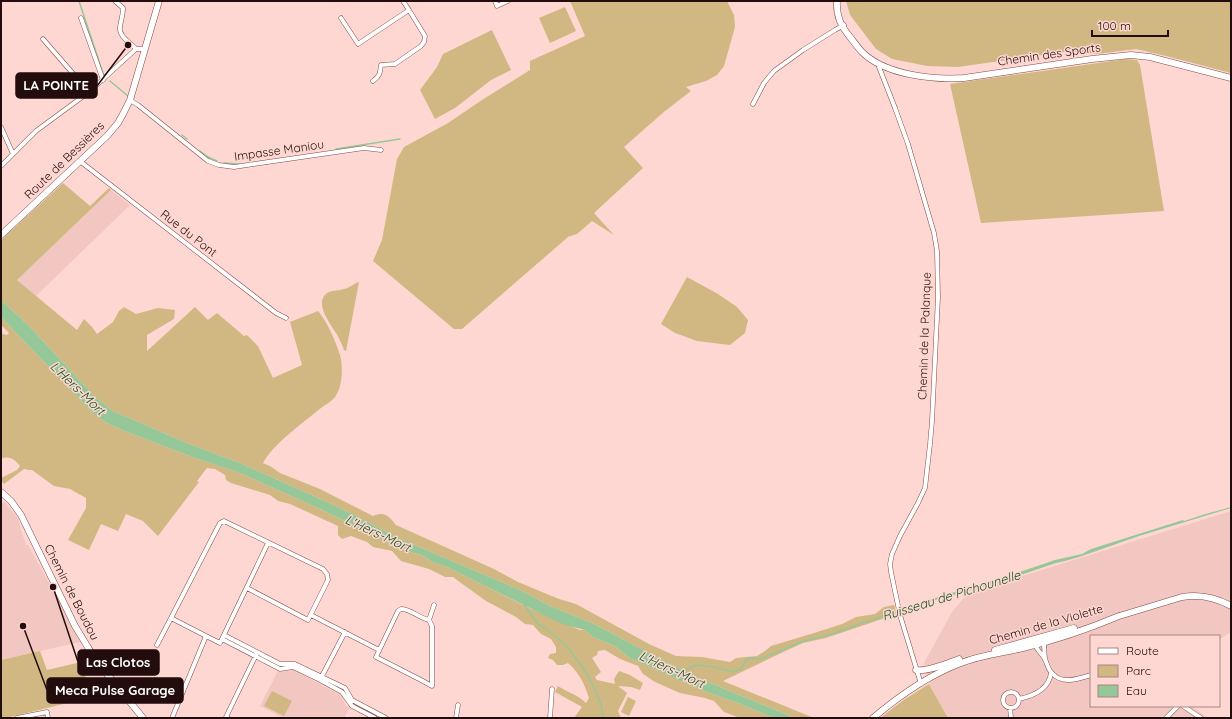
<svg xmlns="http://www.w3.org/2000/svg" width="1232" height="719" font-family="Quicksand,sans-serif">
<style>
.built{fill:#f2c6c1}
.green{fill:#d1b883}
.water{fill:#96c798}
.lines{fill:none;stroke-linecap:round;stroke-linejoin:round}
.stream{stroke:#96c798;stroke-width:1.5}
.street-casing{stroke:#814a46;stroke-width:5}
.secondary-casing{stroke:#814a46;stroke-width:7}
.street{stroke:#fff;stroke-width:4}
.secondary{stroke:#fff;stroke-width:6}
.labels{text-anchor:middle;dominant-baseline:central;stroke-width:3;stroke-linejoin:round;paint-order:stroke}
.street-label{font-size:12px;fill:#230d0c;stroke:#ffd7d2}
.water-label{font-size:13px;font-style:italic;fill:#10561c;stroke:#ffd7d2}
.leader{fill:none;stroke:#230d0c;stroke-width:1.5}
.callout-dot{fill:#230d0c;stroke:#ffd7d2;stroke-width:1.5}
.callout{fill:#230d0c;stroke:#230d0c;stroke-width:1.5}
.callout-label{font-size:13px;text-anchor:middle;font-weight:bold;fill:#fff}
</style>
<rect width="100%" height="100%" fill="#ffd7d2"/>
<path class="built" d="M111 190 130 205 36 296 17 280Z
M5 502 17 517 26 545H28L63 608 80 642 1 660V503Z
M1231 511V632L1219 640V636H1091V706H1191L1208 718H948L930 685 924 663 952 612 968 593Z
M293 670 341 695 346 706 350 708 344 718H283L260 706 278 671 280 672Z"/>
<path class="green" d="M570 1H727L734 15 735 27 724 66 717 75 706 81 686 87 691 91 665 111 624 147 643 168 594 213 614 235 592 221 577 234 568 237 462 329H454L373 261 382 240 397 159 404 147 448 123 482 100 530 70V61L585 36Z
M846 1H1231V73L1166 56 1136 49 1097 54 1072 51 958 67 927 66 892 59 876 49 850 15Z
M565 7 576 31 550 43 539 18Z
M492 30 511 70 491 80 455 108 435 119 420 90 437 67 443 54Z
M1126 59 1137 60 1140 65 1164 211 981 223 950 84Z
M63 183 90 206 109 188 111 190 17 280 77 330 84 319 92 327 97 334 113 322 119 311 124 307 136 314 158 308 175 310 174 319 147 335V351L195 307 208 320 217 313 244 336 247 335 258 346 273 378 302 365 290 322 318 311C328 323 335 340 340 355 343 366 343 386 335 397 332 401 325 405 321 408 303 423 274 443 263 463L270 466 280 473 320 489 373 516C385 511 389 516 396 525L494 569 518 582 559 599 576 604 649 644 676 656 702 657 730 662 736 658 757 656 765 651 771 646 814 633 842 624 856 617 875 614 884 607 894 605 897 614 826 638 803 643 781 653 723 681 814 718H795L703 680 662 660 594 624 550 606 520 590 398 538 364 520 327 502 242 464 187 443 113 411 96 398 29 326 1 300V240Z
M687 277 718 294 737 307 748 320 745 333 730 345 697 341 675 333 661 324Z
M358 282H359L346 351 344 350C342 344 339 338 336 333 330 323 312 301 329 292 333 290 339 291 344 289 349 288 354 284 358 282Z
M1 317 93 413 105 422 122 430 195 458 240 473 320 509 394 545 404 548 413 553 422 555 432 562 447 567 529 608 580 630H585L593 637 615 646 630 658 704 691 738 703 774 718H740L724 712 714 701 705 698 680 693 655 682 643 674 638 666 620 659 605 650 598 651 597 655 592 658 601 672 595 677 597 680 615 684 614 679 619 671 630 675 643 683 640 690 631 687 618 686 627 693 618 711 621 718H574L582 707 555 692 558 686C568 693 577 694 586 703L589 698C584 683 580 674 568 663L563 665H557L553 660 548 658 550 654 556 653V647L551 639 541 634 533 625 525 624 516 617 486 601 461 583 453 577H445L429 569 401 561 392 551 373 547 367 542 351 536 342 539 338 535V526L290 504 278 501 270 495 231 483 226 480 225 475 215 469 207 468 197 481 199 482 158 536 143 521 126 514 118 531 101 524 89 550 68 540 86 508V498L70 489 54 486 32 470H29L24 469 4 484 1 480V478L17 470 20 466C15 459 10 456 1 458V335L3 334 7 335 9 333 1 325Z
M40 651 47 670 81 662 85 657 91 661C85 674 84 685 84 699L6 718H1V660Z
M929 684 948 718H880L905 699Z
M272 691 292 701 284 716 264 706Z
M628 697 636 701 629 716 621 712Z"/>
<path class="water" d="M1 300 29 326 96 398 113 411 187 443 242 464 327 502 364 520 398 538 520 590 550 606 594 624 662 660 703 680 795 718H774L738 703 704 691 630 658 615 646 593 637 585 630 562 624 477 582 447 567 432 562 422 555 413 553 404 548 394 545 320 509 240 473 195 458 122 430 105 422 93 413 1 317Z
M1231 507V508L1139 536 1082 556 1065 561 1056 563 1006 580 932 601 904 612 903 608 913 605 1000 578 1005 577 1055 560 1082 554 1091 549 1183 520 1184 521 1202 515Z"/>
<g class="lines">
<path class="stream" d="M79 1 104 76
M110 81 128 96
M182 135 187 139
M336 149 400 139
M200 151 208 157 217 161
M224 163 239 164
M523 603 538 624 548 630 567 646 588 675 601 704 603 718
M682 671 697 665 715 667 732 672 741 669 748 658 761 659 801 642 835 633 856 625 905 609"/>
<defs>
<path id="street" d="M115 1 123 8C123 15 121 20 120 27 118 36 131 43 136 49H144
M495 1 497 6 508 1
M81 18 103 80
M341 18 358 44 409 10 403 1
M43 39 89 92
M879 67 895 108 908 144 934 233 937 251 938 297 932 421 930 444 925 488 918 503 900 536 892 554 890 564 891 572 900 615 921 684
M373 81C380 76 380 73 381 65L395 64 421 46 424 42 425 36 409 10
M130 100 138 105 208 161 219 165 234 167 364 148 381 150
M753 104 764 83 774 71 803 50 835 30 844 25
M1 127 13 154
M81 162 276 313 286 318
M1 166 36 131 89 92 136 49
M401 609C411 609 419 618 429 620L432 626V686L421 680 376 657 398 611Z
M311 615 379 650
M429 620 434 605
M224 635 280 664H295L345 688 352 700 386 718
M206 636 171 618 220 523 224 521 323 569 327 574 328 580 308 620 247 588
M222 639 280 669 293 667 320 680 342 692 352 706 375 718
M1043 641 1044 645 1045 660
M1035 643C1035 649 1042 653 1045 659 1047 663 1048 670 1052 673 1062 685 1078 679 1091 675
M157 645 171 618
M321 678 345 632
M1003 700a8 8 0 1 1 16 0a8 8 0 1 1-16 0Z
M1019 699C1033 696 1049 689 1051 673
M1183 706 1201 718
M1010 708 1011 718
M17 718 47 712 48 718
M172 718 206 636 220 643 268 543
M228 718 226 717 256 655
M456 718 458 705
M550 718 552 689
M1166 718 1178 706"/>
<path id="secondary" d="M837 1C836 16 841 26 850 37 854 42 858 48 862 52 885 75 933 80 964 78L1092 59 1131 55 1150 57 1231 78
M1 235 107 136 118 123 123 114 130 100 159 1
M1 492 11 501 21 515 75 626 89 649 98 663 143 718
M1116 617 1182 597C1200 594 1215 597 1231 606
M995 650 1074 628
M916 670C928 672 948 663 959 659
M873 718C899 696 929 675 961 663 981 655 1002 653 1023 648 1056 640 1088 629 1119 616"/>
</defs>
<use href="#street" class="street-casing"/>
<use href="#secondary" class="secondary-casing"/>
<use href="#street" class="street"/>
<use href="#secondary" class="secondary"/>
</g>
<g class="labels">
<g class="street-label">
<text transform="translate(1049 54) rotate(-8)">Chemin des Sports</text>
<text transform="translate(279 150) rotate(-8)">Impasse Maniou</text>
<text transform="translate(64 160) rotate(-44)">Route de Bessières</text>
<text transform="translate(189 233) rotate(38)">Rue du Pont</text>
<text transform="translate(924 336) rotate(-88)">Chemin de la Palanque</text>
<text transform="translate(72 592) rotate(63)">Chemin de Boudou</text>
<text transform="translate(1046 624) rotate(-16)">Chemin de la Violette</text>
</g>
<g class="water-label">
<text transform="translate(78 388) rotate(44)">L'Hers-Mort</text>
<text transform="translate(378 533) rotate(25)">L'Hers-Mort</text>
<text transform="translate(951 595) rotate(-17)">Ruisseau de Pichounelle</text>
<text transform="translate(672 669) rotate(25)">L'Hers-Mort</text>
</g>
</g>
<path class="leader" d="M128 45L97 86M53 587L78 662M23 626L47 690"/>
<g class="callout-dot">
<circle cx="128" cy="45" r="4"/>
<circle cx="53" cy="587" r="4"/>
<circle cx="23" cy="626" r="4"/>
</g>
<g class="callout">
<rect x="16" y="73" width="81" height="25" rx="4"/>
<rect x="78" y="650" width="81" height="25" rx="4"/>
<rect x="47" y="678" width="136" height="25" rx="4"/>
</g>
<g class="callout-label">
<text x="56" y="90">LA POINTE</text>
<text x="118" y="667">Las Clotos</text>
<text x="115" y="695">Meca Pulse Garage</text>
</g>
<rect width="1232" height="719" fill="none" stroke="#230d0c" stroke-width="4"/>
<rect x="1090" y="635" width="130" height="72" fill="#ffd7d2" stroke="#a78683"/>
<rect x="1098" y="648" width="20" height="6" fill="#ffffff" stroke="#a78683"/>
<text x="1126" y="655" font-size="12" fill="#230d0c">Route</text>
<rect x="1098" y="665" width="20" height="12" fill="#d1b883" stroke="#a78683"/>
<text x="1126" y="675" font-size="12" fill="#230d0c">Parc</text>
<rect x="1098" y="685" width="20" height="12" fill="#96c798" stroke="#a78683"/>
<text x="1126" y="695" font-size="12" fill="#230d0c">Eau</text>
<path d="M1092 30v6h76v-6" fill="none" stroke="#230d0c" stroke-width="2"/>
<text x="1098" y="30" font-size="12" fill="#230d0c" stroke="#ffd7d2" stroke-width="3" paint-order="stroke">100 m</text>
</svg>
